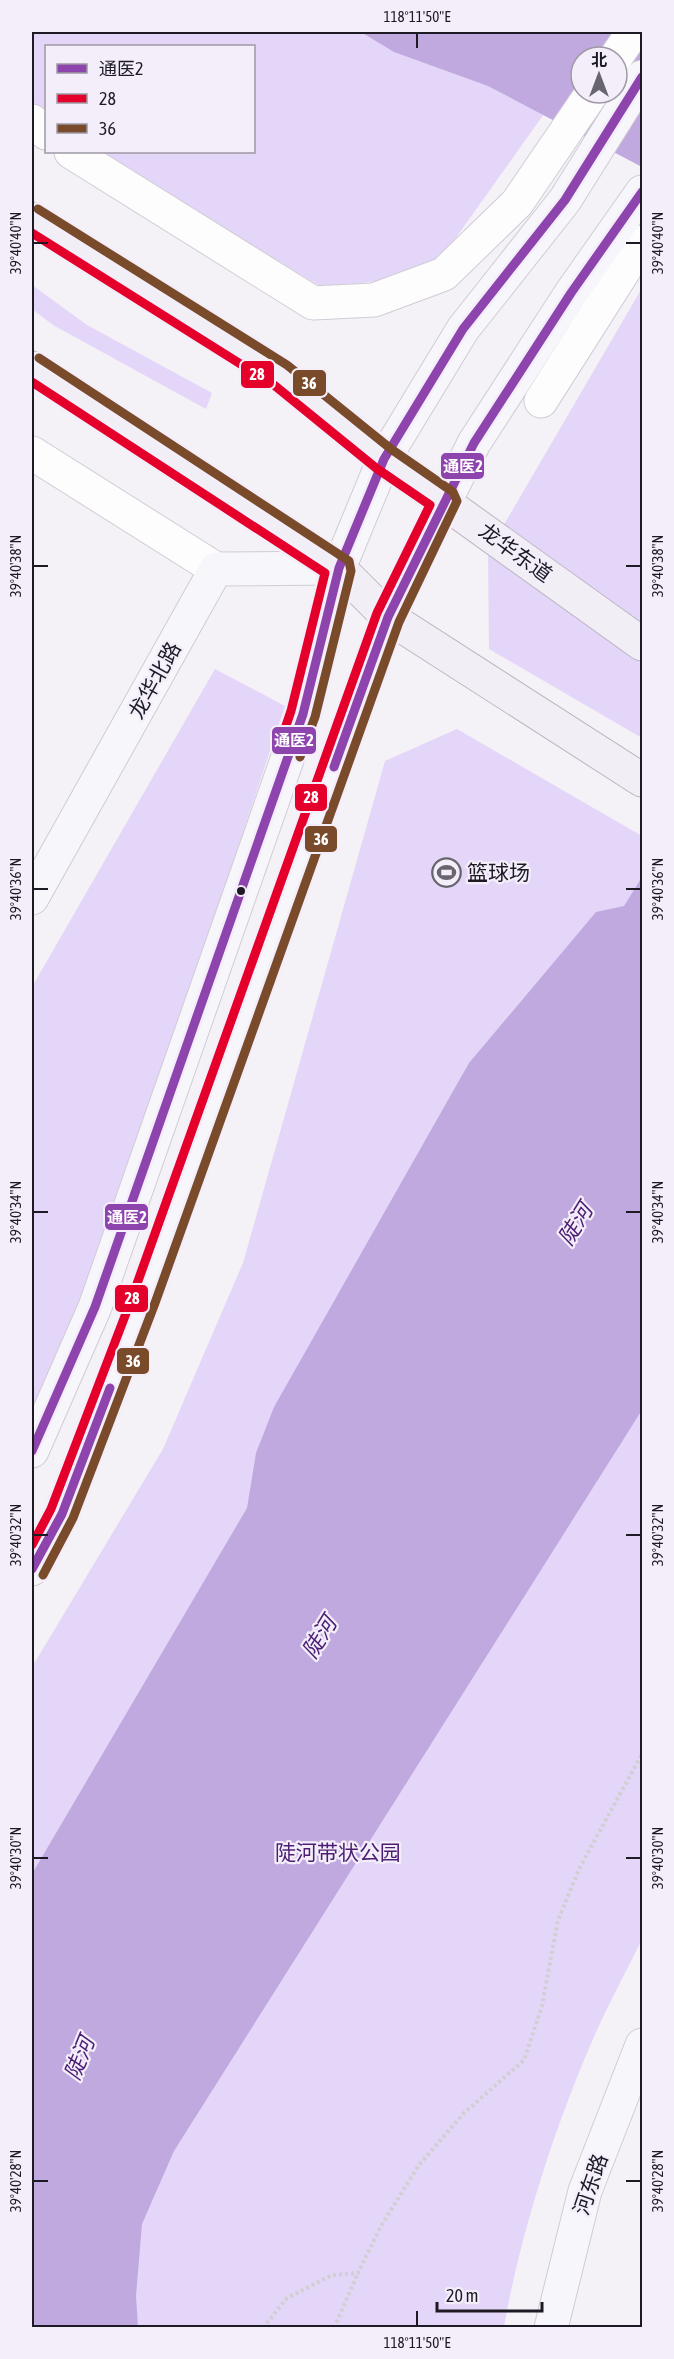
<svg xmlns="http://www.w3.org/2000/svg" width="674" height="2359" font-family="'Asap Condensed','Noto Sans SC',sans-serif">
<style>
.green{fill:#e4d6f9}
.water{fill:#c0a9de;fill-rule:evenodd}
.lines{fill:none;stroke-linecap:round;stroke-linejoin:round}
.street-casing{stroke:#d0ccd5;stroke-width:35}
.secondary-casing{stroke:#d0ccd5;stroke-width:35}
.primary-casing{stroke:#bbb4c3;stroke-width:35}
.path{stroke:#d1cfd2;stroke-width:4;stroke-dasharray:3 3;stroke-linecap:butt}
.street{stroke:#fdfdfe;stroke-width:33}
.secondary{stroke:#f7f6fa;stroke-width:33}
.primary{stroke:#f2eef5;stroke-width:33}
.bus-1-casing{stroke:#f3eefa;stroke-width:14}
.bus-2-casing{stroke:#f3eefa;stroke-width:14}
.bus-3-casing{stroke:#f3eefa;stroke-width:14}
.bus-1{stroke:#8e44ad;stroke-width:9}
.bus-2{stroke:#e4002b;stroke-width:9}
.bus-3{stroke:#7a4b2a;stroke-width:9}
.ticks{fill:none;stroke:#1e1a24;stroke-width:2}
.bus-dot{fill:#1e1a24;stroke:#f3eefa;stroke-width:2}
.labels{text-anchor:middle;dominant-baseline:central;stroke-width:4.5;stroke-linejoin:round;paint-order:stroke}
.street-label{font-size:21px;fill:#1e1a24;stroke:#f3eefa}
.poi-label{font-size:21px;fill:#1e1a24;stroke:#f3eefa;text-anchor:start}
.park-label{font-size:21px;fill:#4b1e74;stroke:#f3eefa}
.water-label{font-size:22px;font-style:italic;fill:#4b1e74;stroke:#f3eefa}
.line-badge{stroke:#f3eefa;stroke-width:2}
.badge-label{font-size:16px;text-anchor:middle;font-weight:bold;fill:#fff}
.neatline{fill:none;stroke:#1e1a24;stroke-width:2}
.ticks-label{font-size:15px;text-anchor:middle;fill:#1e1a24}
</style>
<rect width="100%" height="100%" fill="#f4f1f7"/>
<path class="green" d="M32 32H602L581 57V62L430 274 323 288 157 189 100 152H254V46H46V116L32 106Z
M32 285 87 325 212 393 206 409 53 325 32 309Z
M642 288V738L489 649 488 552Z
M215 669 285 706 98 1269 32 1416V987Z
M457 729 642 836V1939C627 1970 610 2001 596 2032 556 2123 521 2230 504 2327H32V1667L163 1449 243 1263 385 761Z"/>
<path class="water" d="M361 32H642V167L488 86 394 52ZM581 57H617V93H581Z
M642 877V1410L174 2151 142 2224 136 2296 138 2327H32V1874L247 1508 256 1453 274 1407 469 1063 596 912 624 906Z"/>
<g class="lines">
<defs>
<path id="street" d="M616 57 633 32
M32 121 46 133
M71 152 313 303 374 300 444 274 517 203 592 93
M541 401 642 242
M32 453 216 569"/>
<path id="secondary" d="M32 898 216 569 339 568
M32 1451 95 1307 303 714 339 568 384 459 463 329 565 200 642 77
M32 1569 62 1514 144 1299 388 617 474 443 571 293 642 192
M551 2328 585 2191 642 2045"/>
<path id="primary" d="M32 219 281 375 384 459 642 644
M32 368 339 568 388 617 642 780"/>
</defs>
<use href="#street" class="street-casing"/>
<use href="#secondary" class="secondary-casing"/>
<use href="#primary" class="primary-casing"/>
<path class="path" d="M263 2328 287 2298 332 2275 358 2273 381 2226 419 2165 464 2113 524 2060 542 2006 558 1920 580 1867 642 1754
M334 2328 358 2273"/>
<use href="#street" class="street"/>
<use href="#secondary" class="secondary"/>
<use href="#primary" class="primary"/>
<defs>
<path id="bus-1" d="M334 767 388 617 474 443 571 293 642 192
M32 1451 95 1307 303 714 339 568 384 459 463 329 565 200 642 77
M32 1569 62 1514 110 1388"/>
<path id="bus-2" d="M32 233 274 385 376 468 430 505 377 613 133 1295 51 1509 32 1545
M32 382 325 573 291 711 278 749"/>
<path id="bus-3" d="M38 209 287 365 391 449 453 492 457 501 399 622 155 1303 73 1518 43 1575
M39 358 349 561 351 571 315 717 300 757"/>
</defs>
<use href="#bus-1" class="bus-1-casing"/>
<use href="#bus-2" class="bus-2-casing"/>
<use href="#bus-3" class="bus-3-casing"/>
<use href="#bus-1" class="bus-1"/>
<use href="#bus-2" class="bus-2"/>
<use href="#bus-3" class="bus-3"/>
</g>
<path class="ticks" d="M417 33V48M33 243H48M626 243H641M33 566H48M626 566H641M33 889H48M626 889H641M33 1212H48M626 1212H641M33 1535H48M626 1535H641M33 1858H48M626 1858H641M33 2181H48M626 2181H641M417 2311V2326"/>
<defs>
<symbol id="stadium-ring" viewBox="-11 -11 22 22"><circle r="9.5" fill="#f3eefa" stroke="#69656e" stroke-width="1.5"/><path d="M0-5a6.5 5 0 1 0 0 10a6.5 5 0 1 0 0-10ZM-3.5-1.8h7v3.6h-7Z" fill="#69656e"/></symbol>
</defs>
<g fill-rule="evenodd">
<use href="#stadium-ring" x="430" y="856" width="33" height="33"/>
</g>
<circle class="bus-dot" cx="241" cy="891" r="5"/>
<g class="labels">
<g class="street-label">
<text transform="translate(516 552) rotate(36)">龙华东道</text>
<text transform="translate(154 680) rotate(-61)">龙华北路</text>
<text transform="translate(590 2184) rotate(-71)">河东路</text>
</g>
<g class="poi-label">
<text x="467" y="872">篮球场</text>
</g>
<g class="park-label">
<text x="338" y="1852">陡河带状公园</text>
</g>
<g class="water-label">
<text transform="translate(575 1224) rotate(-58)">陡河</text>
<text transform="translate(319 1637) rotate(-58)">陡河</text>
<text transform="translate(79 2058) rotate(-68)">陡河</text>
</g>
</g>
<g class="line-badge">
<rect x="240" y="360" width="35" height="29" rx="6" fill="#e4002b"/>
<rect x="292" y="369" width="35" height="28" rx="6" fill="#7a4b2a"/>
<rect x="440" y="452" width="45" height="28" rx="6" fill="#8e44ad"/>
<rect x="271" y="726" width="46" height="29" rx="6" fill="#8e44ad"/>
<rect x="294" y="783" width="34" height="29" rx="6" fill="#e4002b"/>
<rect x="304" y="825" width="34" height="28" rx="6" fill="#7a4b2a"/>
<rect x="104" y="1203" width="45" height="28" rx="6" fill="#8e44ad"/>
<rect x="114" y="1284" width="35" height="29" rx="6" fill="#e4002b"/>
<rect x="116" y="1347" width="34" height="28" rx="6" fill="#7a4b2a"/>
</g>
<g class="badge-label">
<text x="257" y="380">28</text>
<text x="309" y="389">36</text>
<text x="463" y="472">通医2</text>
<text x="294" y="746">通医2</text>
<text x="311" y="803">28</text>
<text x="321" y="845">36</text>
<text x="127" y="1223">通医2</text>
<text x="132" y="1304">28</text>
<text x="133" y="1367">36</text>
</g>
<rect width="674" height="2359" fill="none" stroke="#f3eefa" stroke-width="66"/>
<rect x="45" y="45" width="210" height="108" fill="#f3eefa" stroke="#9e99a4" stroke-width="1.5"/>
<rect x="57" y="64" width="30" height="9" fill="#8e44ad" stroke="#9e99a4" stroke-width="1.5"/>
<text x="99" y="75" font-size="18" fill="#1e1a24">通医2</text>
<rect x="57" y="94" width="30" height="9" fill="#e4002b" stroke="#9e99a4" stroke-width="1.5"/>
<text x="99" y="105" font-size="18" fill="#1e1a24">28</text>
<rect x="57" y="124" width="30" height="9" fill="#7a4b2a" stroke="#9e99a4" stroke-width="1.5"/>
<text x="99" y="135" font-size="18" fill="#1e1a24">36</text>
<g transform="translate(599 75)"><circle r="28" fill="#f3eefa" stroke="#9e99a4" stroke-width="1.5"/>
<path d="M0-4.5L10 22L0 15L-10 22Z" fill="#69656e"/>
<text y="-9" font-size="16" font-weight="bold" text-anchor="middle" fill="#1e1a24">北</text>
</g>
<path d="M437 2302v9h105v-9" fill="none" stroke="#1e1a24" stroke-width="3"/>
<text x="446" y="2302" font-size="18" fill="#1e1a24" stroke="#f3eefa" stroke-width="4.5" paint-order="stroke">20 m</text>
<rect x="33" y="33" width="608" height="2293" class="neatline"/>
<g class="ticks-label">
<text x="417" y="22">118°11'50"E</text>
<text transform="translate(16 243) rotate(-90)" y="5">39°40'40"N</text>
<text transform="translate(658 243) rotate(-90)" y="5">39°40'40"N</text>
<text transform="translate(16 566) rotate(-90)" y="5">39°40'38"N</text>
<text transform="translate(658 566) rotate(-90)" y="5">39°40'38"N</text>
<text transform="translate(16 889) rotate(-90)" y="5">39°40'36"N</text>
<text transform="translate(658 889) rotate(-90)" y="5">39°40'36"N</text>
<text transform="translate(16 1212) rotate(-90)" y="5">39°40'34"N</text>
<text transform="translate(658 1212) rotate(-90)" y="5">39°40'34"N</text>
<text transform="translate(16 1535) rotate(-90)" y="5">39°40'32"N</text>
<text transform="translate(658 1535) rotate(-90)" y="5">39°40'32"N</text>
<text transform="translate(16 1858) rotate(-90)" y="5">39°40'30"N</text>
<text transform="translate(658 1858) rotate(-90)" y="5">39°40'30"N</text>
<text transform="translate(16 2181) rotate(-90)" y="5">39°40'28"N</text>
<text transform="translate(658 2181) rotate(-90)" y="5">39°40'28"N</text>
<text x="417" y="2348">118°11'50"E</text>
</g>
</svg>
